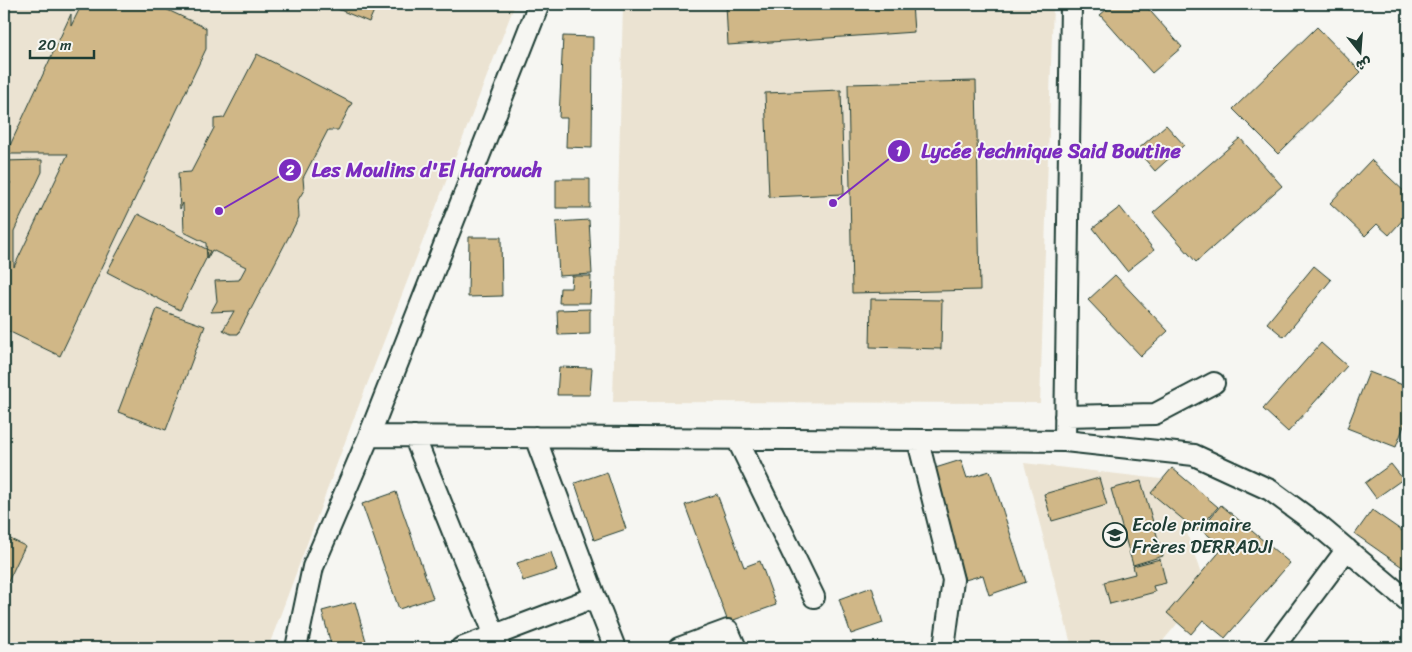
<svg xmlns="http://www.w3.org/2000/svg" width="1412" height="652" font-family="Sriracha,'Playpen Sans Arabic',sans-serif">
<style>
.built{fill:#ebe3d2}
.building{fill:#d0b787;stroke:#1f3d34}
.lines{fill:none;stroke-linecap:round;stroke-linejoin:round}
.street-casing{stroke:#1f3d34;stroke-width:24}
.street{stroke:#f6f6f2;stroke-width:20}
.labels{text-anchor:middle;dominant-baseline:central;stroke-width:4;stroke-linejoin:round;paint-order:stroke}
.poi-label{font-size:19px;fill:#1f3d34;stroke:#f6f6f2;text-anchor:start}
.leader{fill:none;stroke:#7b2cbf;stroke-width:2}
.callout-dot{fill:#7b2cbf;stroke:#f6f6f2;stroke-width:2}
.mark-label{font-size:15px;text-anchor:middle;font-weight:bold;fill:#fff}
.callout-label{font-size:20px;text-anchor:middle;font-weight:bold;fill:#7b2cbf;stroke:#f6f6f2;stroke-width:4;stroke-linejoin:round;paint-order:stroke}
</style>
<rect width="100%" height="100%" fill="#f6f6f2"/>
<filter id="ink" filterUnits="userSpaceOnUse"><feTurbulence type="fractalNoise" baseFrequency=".02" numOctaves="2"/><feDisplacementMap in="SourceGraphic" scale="10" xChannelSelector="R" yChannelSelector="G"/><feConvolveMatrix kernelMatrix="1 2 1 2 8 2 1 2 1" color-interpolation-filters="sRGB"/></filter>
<g filter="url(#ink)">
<path class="built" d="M4 4H515L354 418 268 648H4Z
M623 4H1053L1040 403 613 402Z
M1024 463 1169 480 1206 589 1157 648H1072Z"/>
<path class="building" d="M82 4H155L206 28V49L60 356 4 329V183H11L4 179V161L42 160V172L14 231V267L68 154H6L71 14V26Z
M334 4H377L369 22 333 7Z
M726 4H912L914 32 728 45Z
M1113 4H1144L1182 47 1152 73 1100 15Z
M1317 27 1361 72 1278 154 1233 109Z
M563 36 593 37 592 148 566 147 567 118H559Z
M257 54 352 103 338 130H328L303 178 304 190 298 200 299 217 238 334H231L223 330 234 311 211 312 217 301 215 281 239 280 246 267 212 250 207 259 206 243 184 232 183 203 180 209 178 173 191 172 214 128V119L224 118Z
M976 81 980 290 852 293 848 84Z
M841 90 844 194 769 197 765 93Z
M1408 105V130L1402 128Z
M1166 125 1184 145 1155 171 1137 150Z
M1240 138 1282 186 1196 262 1153 213Z
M1371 160 1408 195V214L1389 235 1377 224 1365 236 1330 203Z
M556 179H590V208H556Z
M1120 207 1154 250 1127 271 1093 228Z
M138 214 210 251 180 310 107 272Z
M589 220 592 274 559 276 556 222Z
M469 237H501L502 296 468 297Z
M1314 266 1331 280 1284 337 1267 323Z
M1115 275 1168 331 1141 356 1088 300Z
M572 276H591L590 303H559L560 288H571Z
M871 299 942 300 941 349 870 347Z
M157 309 205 326 166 430 118 412Z
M590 309V334L558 335 557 310Z
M1321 343 1347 366 1288 432 1263 409Z
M559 367 592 368 590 395H557Z
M1369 372 1408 387V415L1396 447 1347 428Z
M961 460 967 478 990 471 1026 582 989 595 983 575 965 580 929 470Z
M1391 464 1403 479 1376 498 1365 483Z
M1172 468 1218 507 1197 531 1151 493Z
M607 472 626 529 594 540 575 483Z
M1099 478 1107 505 1052 521 1044 494Z
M1141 481 1163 556 1133 565 1111 489Z
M396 492 433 598 399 609 362 504Z
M717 494 744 567 760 561 776 605 728 622 685 505Z
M1221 505 1290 563 1225 638 1203 620 1191 634 1167 613 1223 548 1201 529Z
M1372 510 1408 535V571L1355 534Z
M4 536 25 546 4 590Z
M551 552 557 570 523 581 517 563Z
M1160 559 1166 583 1153 586 1155 592 1110 604 1104 582 1135 574 1133 566Z
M872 587 883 623 851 634 839 599Z
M355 602 368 648H332L322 611Z"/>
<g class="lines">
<defs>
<path id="street" d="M1065 416 1155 414 1214 383
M369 436 1065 441 1194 455 1270 490 1319 526 1408 601
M414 436 500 648
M737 439 814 597
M918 441 953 580 944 648
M1065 441 1071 4
M595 597 615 648
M296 648 313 567 369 436 539 4
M461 648 595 597 535 437
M679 648 728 630 736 648
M1273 648 1347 549"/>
</defs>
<use href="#street" class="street-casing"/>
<use href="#street" class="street"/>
</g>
</g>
<defs>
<symbol id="school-ring" viewBox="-11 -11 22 22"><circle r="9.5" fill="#f6f6f2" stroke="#1f3d34" stroke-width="1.5"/><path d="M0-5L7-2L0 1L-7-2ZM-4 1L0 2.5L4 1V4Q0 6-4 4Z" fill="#1f3d34"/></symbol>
</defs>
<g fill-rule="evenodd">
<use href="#school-ring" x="1101" y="521" width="28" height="28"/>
</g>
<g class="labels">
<g class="poi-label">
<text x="1132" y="524">Ecole primaire<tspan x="1132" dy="22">Frères DERRADJI</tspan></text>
</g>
</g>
<path class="leader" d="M833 203L899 151M219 211L290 170"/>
<g class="callout-dot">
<circle cx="833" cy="203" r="5"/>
<circle cx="219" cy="211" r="5"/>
<circle cx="899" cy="151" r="12"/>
<circle cx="290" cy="170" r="12"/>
</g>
<g class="mark-label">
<text x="899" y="156">1</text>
<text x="290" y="175">2</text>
</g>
<g class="callout-label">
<text x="1051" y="158">Lycée technique Said Boutine</text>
<text x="427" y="177">Les Moulins d'El Harrouch</text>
</g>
<rect width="1412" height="652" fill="none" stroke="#f6f6f2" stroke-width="20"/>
<rect x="10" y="10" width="1392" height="632" fill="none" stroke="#1f3d34" stroke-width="2" filter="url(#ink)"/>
<g transform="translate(1360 52) rotate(163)" stroke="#f6f6f2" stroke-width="4" paint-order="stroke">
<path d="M0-4L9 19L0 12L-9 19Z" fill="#1f3d34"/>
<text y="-8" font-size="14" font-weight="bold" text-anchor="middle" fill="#1f3d34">ش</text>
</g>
<path d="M30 50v8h64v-8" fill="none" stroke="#1f3d34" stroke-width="2.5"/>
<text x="38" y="50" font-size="15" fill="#1f3d34" stroke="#f6f6f2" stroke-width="4" paint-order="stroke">20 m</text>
</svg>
